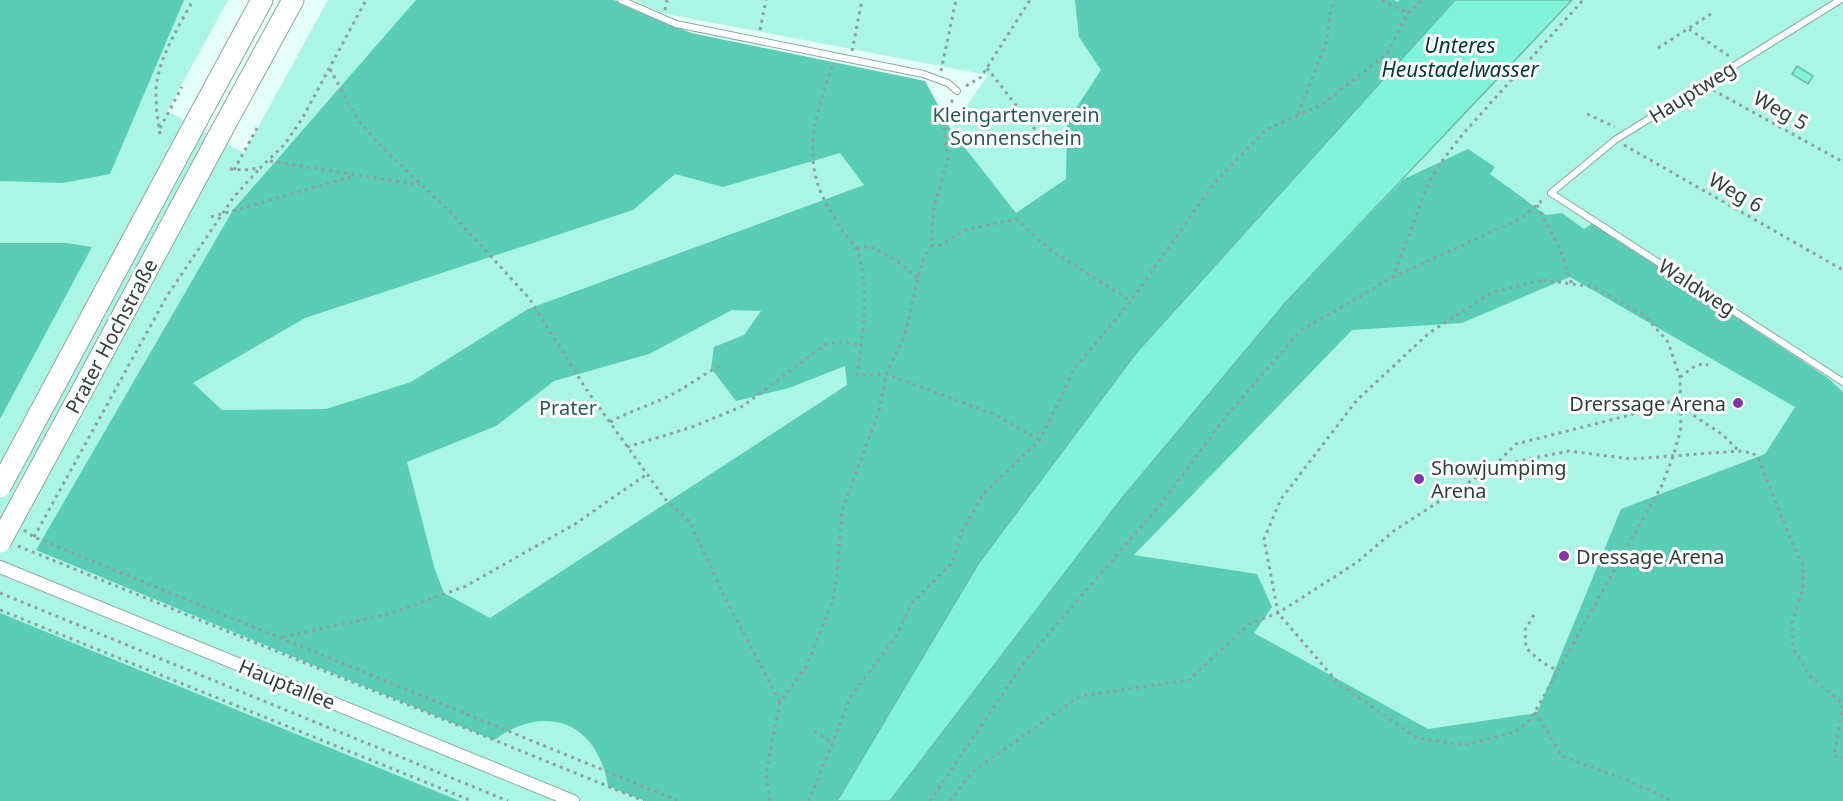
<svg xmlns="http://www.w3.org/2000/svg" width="1843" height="801" font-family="'Noto Sans',sans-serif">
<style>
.green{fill:#aaf5e3}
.forest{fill:#5acdb7;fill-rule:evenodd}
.water{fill:#81f3db;stroke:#6abdab;stroke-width:1.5}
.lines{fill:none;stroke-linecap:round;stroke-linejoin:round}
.lane-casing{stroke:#8ea7a1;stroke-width:8}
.street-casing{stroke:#8ea7a1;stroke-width:14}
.highway-casing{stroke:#8ea7a1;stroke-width:23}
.path{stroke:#8ea19c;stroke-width:3;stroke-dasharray:3 4.5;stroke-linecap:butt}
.lane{stroke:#fff;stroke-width:6}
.street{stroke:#fff;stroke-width:12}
.highway{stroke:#fff;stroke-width:21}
.highway-bridge-casing{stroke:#8ea7a1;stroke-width:23;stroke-linecap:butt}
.highway-bridge{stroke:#fff;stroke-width:21}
.poi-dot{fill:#8237a9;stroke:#fff;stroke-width:2}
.labels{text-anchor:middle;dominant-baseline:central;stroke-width:6;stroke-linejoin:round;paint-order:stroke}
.street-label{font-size:20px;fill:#333e3b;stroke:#fff}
.park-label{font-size:20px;fill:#2a5a50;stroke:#fff}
.poi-label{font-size:20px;fill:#333e3b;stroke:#fff;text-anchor:start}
.water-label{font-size:21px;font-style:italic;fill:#033b32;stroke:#fff}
</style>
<rect width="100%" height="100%" fill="#e4fff8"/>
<path class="green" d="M0 0H228L167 111 244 153 328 0H614L691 33 925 81 951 129 988 75 662 13 634 0H1843V801H0Z"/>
<path class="forest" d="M0 0H184L110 174 63 183 0 181Z
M416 0H614L691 33 925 81 951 130 1016 213 1066 179 1067 122 1101 70 1079 37 1075 0H1394L1397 2 1400 0H1455L1136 353 978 564 837 801H645L608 786C598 723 546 702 494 740L36 550 233 210ZM840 153 864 185 528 309 411 382 326 409 222 410 193 383 305 318 633 210 675 174 723 187ZM732 310 761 311 744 335 714 347 711 368 736 401 789 388 845 366 847 385 490 618 444 593 435 570 407 462 496 426 554 381 649 354Z
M1468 149 1495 167 1490 174 1546 215 1562 213 1584 229 1593 223 1828 378 1843 392V801H890L1123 497 1286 302 1404 179ZM1570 277 1795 407 1765 454 1621 509 1537 713 1428 729 1254 633 1272 607 1257 574 1134 555 1352 330 1462 323Z
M0 243H67L92 247 0 419Z
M0 613 460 801H0Z"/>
<path class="water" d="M1455 0H1572L1286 302 1123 497 890 801H837L978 564 1136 353Z
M1797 66 1813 76 1808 84 1792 74Z"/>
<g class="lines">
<defs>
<path id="lane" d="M621 0 676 24 923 74 948 83 957 91
M1840 0 1615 140 1551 193 1843 382"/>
<path id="street" d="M0 567 573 801"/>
<path id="highway" d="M198 118 262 0
M222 130 293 0
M103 352 200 171"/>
</defs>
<use href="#lane" class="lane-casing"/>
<use href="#street" class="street-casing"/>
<use href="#highway" class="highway-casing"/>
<path class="path" d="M1382 0 1408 13
M665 10 667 0
M1689 29 1729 56
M760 30 766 0
M1658 48 1714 12
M852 51 862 0
M832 66C816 115 800 158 828 207 833 214 837 223 842 230 847 238 855 244 858 252 870 291 863 335 857 375L886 374 991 413 1040 440
M987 68 1044 141
M330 69 358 120 382 147 450 212 529 298 586 389 647 474 665 499 690 522 725 598 780 702
M941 71 956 0
M966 86 981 77 1030 0
M1713 90 1843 162
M1298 114 1326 43 1331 9 1336 0
M1587 114 1615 127
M160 128 182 87
M160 134C158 122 156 109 156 96 155 62 178 29 193 0
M1624 145 1843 270
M270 161 420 185
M230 169 244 170 260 168 284 145 302 119 366 0
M234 170 257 128
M1537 205 1559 247 1572 284
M211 217 354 176
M931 246 941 245 965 230 1016 219 1052 251 1131 301
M857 249 869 246 894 259 918 278
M1393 277 1520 219 1545 198
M1543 280 1594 287 1645 316 1668 342 1680 377 1681 428 1674 454 1662 485 1531 719 1515 732 1464 745 1417 738 1339 684 1278 613 1264 539 1281 499 1357 400 1429 333 1493 292Z
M1680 377C1689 371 1697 361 1708 365
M1681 407 1723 435 1739 451
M610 422C630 411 651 405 671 395 688 386 704 374 721 365
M627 447 692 427 743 406 826 344 843 342 862 345
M1494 466 1516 444 1630 415 1681 398
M24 530 34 537 679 801
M34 537 167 296 233 198 260 168
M18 546 644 801
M0 593 508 801
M0 610 472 801
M1534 615 1525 630 1526 648 1543 663 1558 671
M283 637 389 614 466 586 575 524 647 474
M1843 705 1834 756 1843 758
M1535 712 1562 756 1624 779 1673 801
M814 731 833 743
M770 801 766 773 780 702 806 667 832 603 837 575 842 510 879 411 886 374 905 335 918 278 922 262 931 246 934 206 948 160 943 118 953 99
M808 801 810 799 851 696 895 638 912 603 953 562 961 533 984 493 1040 440 1074 369 1131 301 1214 183 1267 129 1321 105 1387 54 1408 13 1423 0
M930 801 1025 661 1161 504 1228 414 1300 331 1393 277 1428 184 1442 161 1462 135 1583 0
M950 801 972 772 1080 696 1189 680 1249 624 1278 613 1356 563 1395 530 1494 466 1569 451 1631 459 1739 451 1753 453 1759 460 1791 540 1803 565V588L1792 623 1793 648 1809 675 1843 704"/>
<use href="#lane" class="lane"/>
<use href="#street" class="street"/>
<use href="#highway" class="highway"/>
<defs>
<path id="highway-bridge" d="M200 171 222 130
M0 487 198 118
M0 542 103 352"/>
</defs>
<use href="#highway-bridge" class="highway-bridge-casing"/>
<use href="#highway-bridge" class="highway-bridge"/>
</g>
<g class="poi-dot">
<circle cx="1738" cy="403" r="6"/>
<circle cx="1419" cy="479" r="6"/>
<circle cx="1564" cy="556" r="6"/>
</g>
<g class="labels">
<g class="street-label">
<text transform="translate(1692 92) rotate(-32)">Hauptweg</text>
<text transform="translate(1781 110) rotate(29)">Weg 5</text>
<text transform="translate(1736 192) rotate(30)">Weg 6</text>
<text transform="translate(1697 287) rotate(33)">Waldweg</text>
<text transform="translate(111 336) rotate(-62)">Prater Hochstraße</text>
<text transform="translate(287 684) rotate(22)">Hauptallee</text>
</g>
<g class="park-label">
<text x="1016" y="114">Kleingartenverein<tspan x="1016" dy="23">Sonnenschein</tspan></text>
<text x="568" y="407">Prater</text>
</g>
<g class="poi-label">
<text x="1726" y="403" text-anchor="end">Drerssage Arena</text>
<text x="1431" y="467">Showjumpimg<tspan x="1431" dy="23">Arena</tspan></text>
<text x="1576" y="556">Dressage Arena</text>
</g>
<g class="water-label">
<text x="1460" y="45">Unteres<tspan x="1460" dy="24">Heustadelwasser</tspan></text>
</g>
</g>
</svg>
